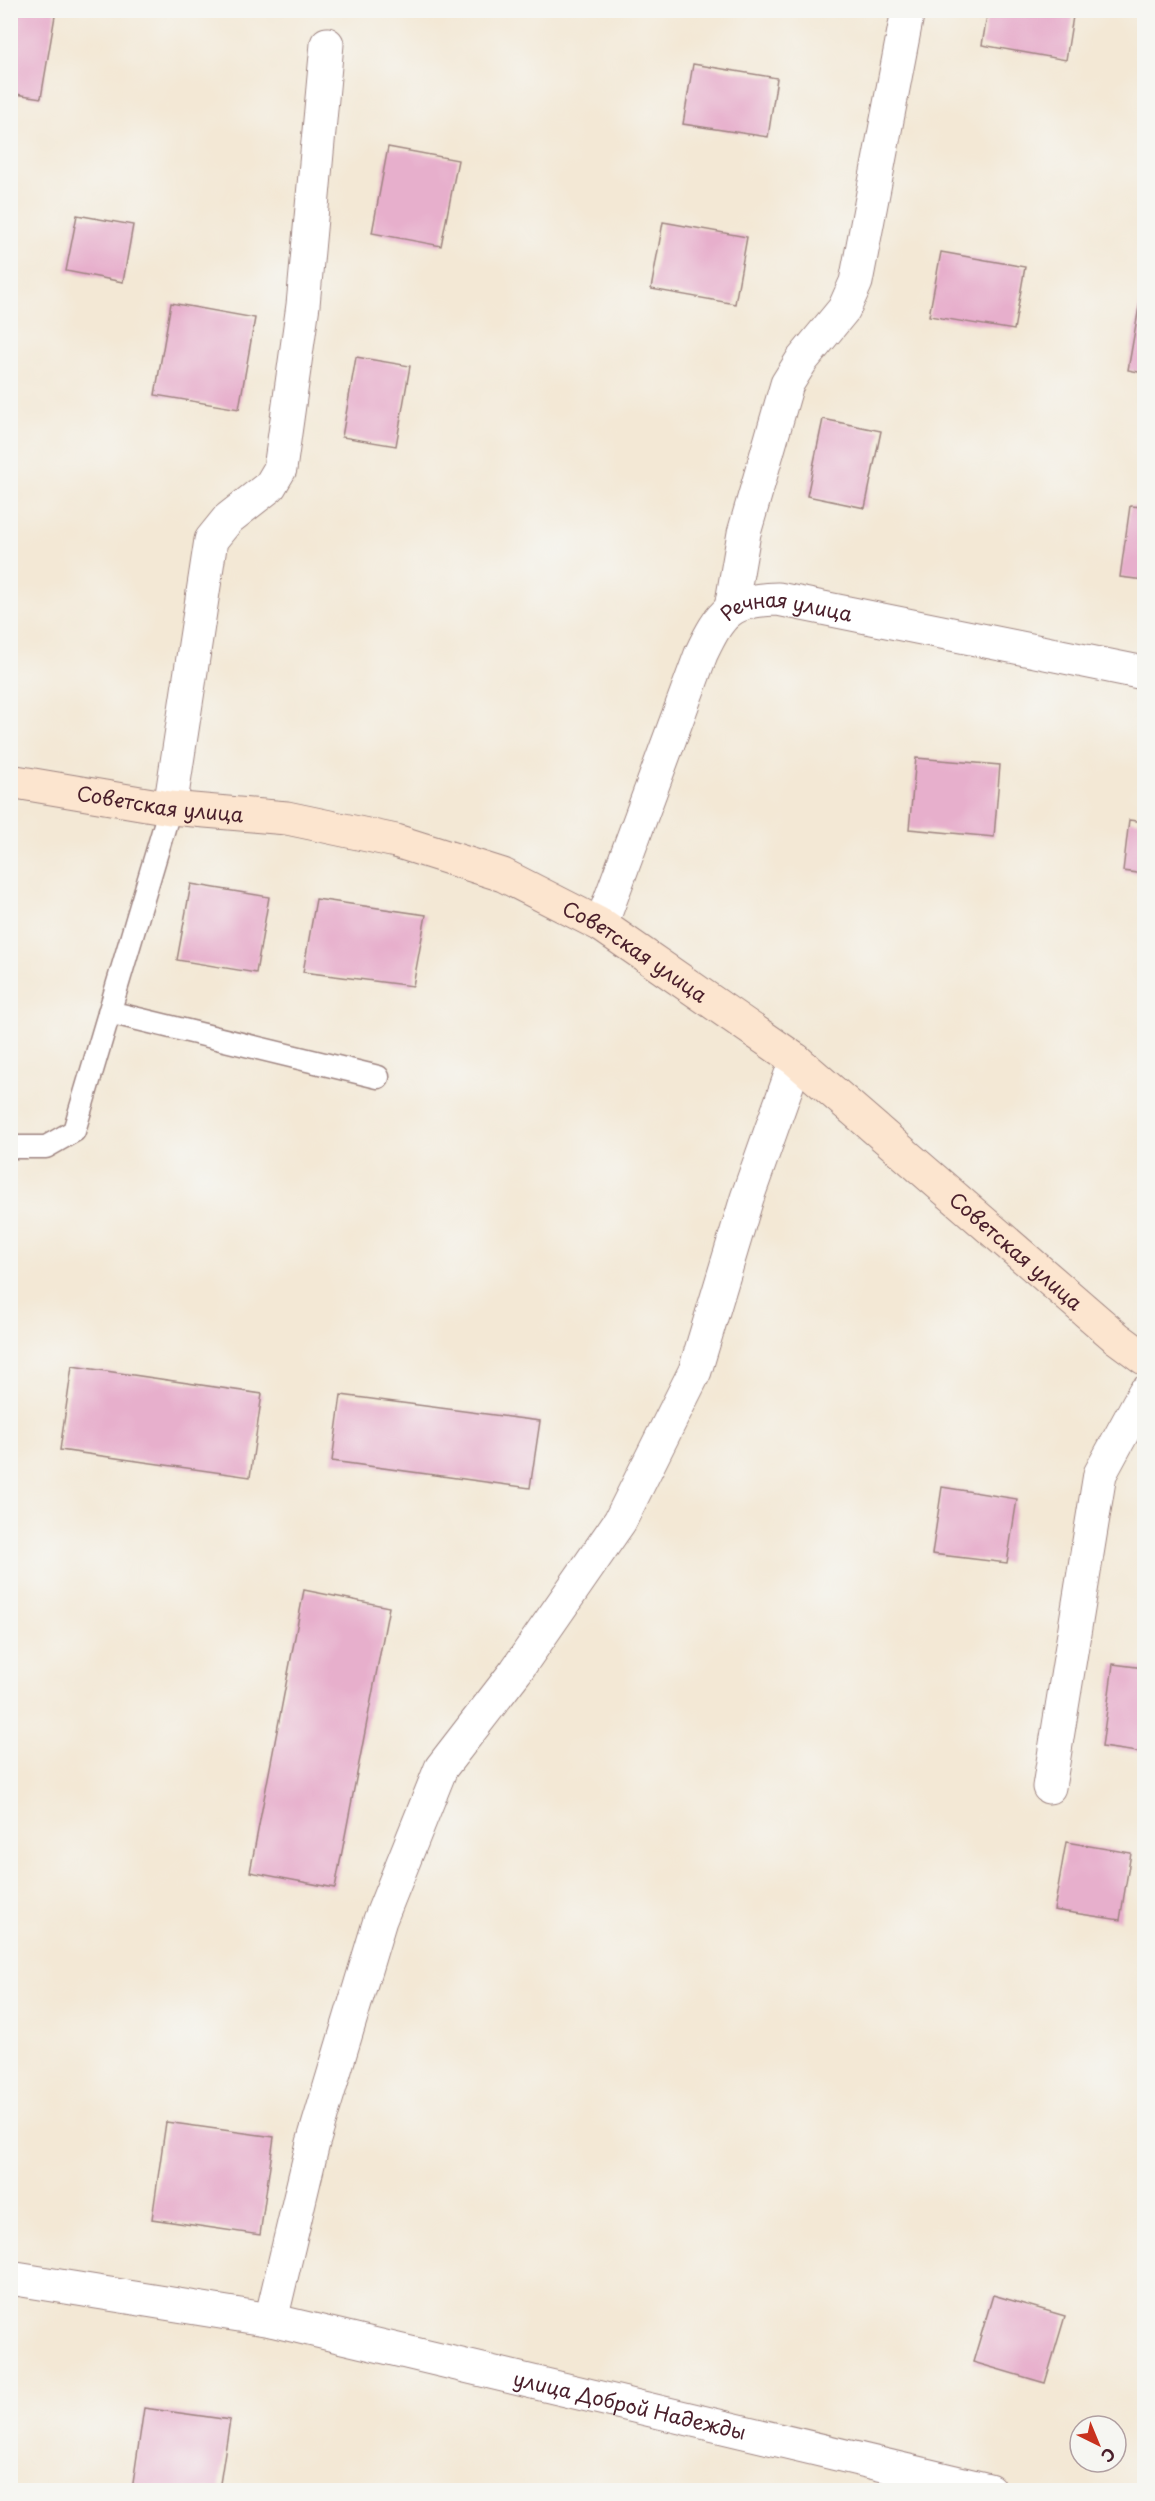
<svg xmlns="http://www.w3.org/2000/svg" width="1155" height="2501" font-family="'Playpen Sans',sans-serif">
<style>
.building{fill:#e7afcc}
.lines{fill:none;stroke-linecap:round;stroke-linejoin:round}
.lane-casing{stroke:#9e8480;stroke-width:25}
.street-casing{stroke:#9e8480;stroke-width:35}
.secondary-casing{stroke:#9e8480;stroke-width:35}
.lane{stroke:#fff;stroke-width:22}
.street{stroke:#fff;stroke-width:33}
.secondary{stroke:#fce5cf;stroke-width:33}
.labels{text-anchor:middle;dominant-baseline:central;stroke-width:5;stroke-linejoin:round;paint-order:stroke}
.street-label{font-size:20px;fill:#4a1f2b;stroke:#f6f6f2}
</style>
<rect width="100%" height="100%" fill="#f6f6f2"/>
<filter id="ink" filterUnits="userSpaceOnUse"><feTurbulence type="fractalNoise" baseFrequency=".0167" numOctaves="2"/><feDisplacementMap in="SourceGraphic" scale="12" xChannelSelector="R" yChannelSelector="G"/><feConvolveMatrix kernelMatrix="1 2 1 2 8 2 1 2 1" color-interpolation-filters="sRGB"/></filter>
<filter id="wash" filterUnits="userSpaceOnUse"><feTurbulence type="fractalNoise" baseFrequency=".008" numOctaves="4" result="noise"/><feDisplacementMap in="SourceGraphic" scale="24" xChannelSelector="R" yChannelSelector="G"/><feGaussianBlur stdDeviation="1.35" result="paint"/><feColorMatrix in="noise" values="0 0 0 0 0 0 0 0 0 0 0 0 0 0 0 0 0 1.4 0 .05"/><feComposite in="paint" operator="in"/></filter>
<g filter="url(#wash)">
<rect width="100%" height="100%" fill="#f3e8d5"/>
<g id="blocks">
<path class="building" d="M10 10H56L41 98 10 93Z
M988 10H1074L1066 60 982 45Z
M693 64 777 78 768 137 683 124Z
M388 147 458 160 441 246 372 233Z
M77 215 133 225 123 282 66 271Z
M663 222 747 237 735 304 651 289Z
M941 252 1025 267 1014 330 929 316Z
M1143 284H1144V373L1128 370Z
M171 303 255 318 239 409 155 395Z
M356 357 410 366 396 446 342 437Z
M823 419 881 431 865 508 807 496Z
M1130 506 1144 507V580L1120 577Z
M916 758 1000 765 994 837 909 829Z
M1129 820 1144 822V874L1123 871Z
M191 884 269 897 256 973 177 960Z
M316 899 426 915 413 986 303 972Z
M72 1366 262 1394 250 1477 60 1450Z
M341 1395 540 1421 530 1488 332 1461Z
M942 1487 1017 1499 1007 1563 932 1554Z
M304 1590 389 1607 335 1888 250 1872Z
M1113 1664 1144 1668V1753L1102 1747Z
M1066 1842 1131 1853 1120 1920 1054 1910Z
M166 2122 274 2137 260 2235 152 2219Z
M993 2295 1065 2316 1045 2383 973 2362Z
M144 2408 230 2420 219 2490H132Z"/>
</g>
</g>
<g filter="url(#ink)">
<use href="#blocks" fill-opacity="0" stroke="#9e8480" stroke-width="1.5"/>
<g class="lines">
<defs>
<path id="lane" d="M109 1012 378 1077
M10 1147H46L74 1131 170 808"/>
<g id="street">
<path d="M731 608 744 533 787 384 802 360 844 309 856 282 908 10"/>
<path d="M170 808 211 540 228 519 270 486 280 469 303 305 327 44"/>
<path id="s1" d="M601 925 701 654C721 612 730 600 778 599L1144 673"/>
<path d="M1049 1787 1100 1474 1144 1393"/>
<path id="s2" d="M10 2278 271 2320 989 2490"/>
<path d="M271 2320 313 2143 380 1920 441 1768 516 1671 620 1521 695 1371 747 1198 796 1060"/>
</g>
<g id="secondary">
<path id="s3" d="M10 781 170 808 287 818 396 841 503 875 601 925 796 1060 1117 1338 1144 1358"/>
</g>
</defs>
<use href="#lane" class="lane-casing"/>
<use href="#street" class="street-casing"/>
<use href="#secondary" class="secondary-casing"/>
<use href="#lane" class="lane"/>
<use href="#street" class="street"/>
<use href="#secondary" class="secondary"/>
</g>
</g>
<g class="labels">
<g class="street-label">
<text stroke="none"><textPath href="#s1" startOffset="400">Речная улица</textPath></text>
<text stroke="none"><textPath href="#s3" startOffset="152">Советская улица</textPath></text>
<text stroke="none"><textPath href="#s3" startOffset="656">Советская улица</textPath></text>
<text stroke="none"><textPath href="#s3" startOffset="1142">Советская улица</textPath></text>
<text stroke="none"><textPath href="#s2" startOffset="633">улица Доброй Надежды</textPath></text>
</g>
</g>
<rect width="1155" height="2501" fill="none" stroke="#f6f6f2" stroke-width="36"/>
<g transform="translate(1098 2444) rotate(137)"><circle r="28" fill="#f6f6f2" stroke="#b1a0a2" stroke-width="1.5"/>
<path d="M0-4.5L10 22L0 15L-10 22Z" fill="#c8321e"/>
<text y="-9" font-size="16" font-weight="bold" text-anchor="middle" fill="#4a1f2b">С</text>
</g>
</svg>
